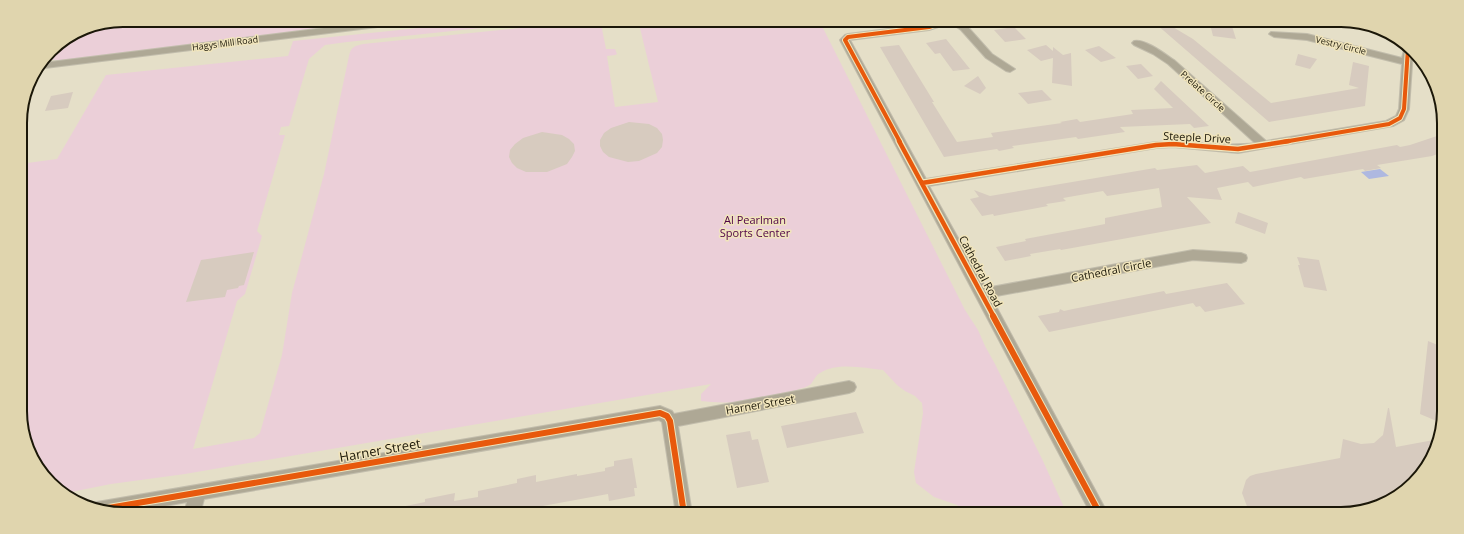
<svg xmlns="http://www.w3.org/2000/svg" width="1464" height="534" font-family="'Open Sans',sans-serif">
<style>
.green{fill:#ebcfd8}
.water{fill:#aeb8e0}
.building{fill:#d7cbbf}
.lines{fill:none;stroke-linecap:round;stroke-linejoin:round}
.minor-casing{stroke:#c2bdac;stroke-width:2}
.minor{fill:#aea895;fill-rule:evenodd}
.cycleway-far2-casing{stroke:#f1e5bc;stroke-width:6}
.cycleway-far1-casing{stroke:#f1e5bc;stroke-width:7}
.cycleway-casing{stroke:#f1e5bc;stroke-width:8}
.cycleway-far2{stroke:#e8590c;stroke-width:4}
.cycleway-far1{stroke:#e8590c;stroke-width:4.5}
.cycleway{stroke:#e8590c;stroke-width:6}
.labels{text-anchor:middle;dominant-baseline:central;stroke-width:3;stroke-linejoin:round;paint-order:stroke}
.far-street-label{font-size:9px;fill:#1b1708;stroke:#f1e5bc}
.street-label{font-size:11px;fill:#1b1708;stroke:#f1e5bc}
.park-label{font-size:11px;fill:#4f0246;stroke:#f1e5bc}
.near-street-label{font-size:13px;fill:#1b1708;stroke:#f1e5bc}
.rim{fill:none;stroke:#1b1708;stroke-width:2}
</style>
<rect width="100%" height="100%" fill="#e5dfc8"/>
<path class="green" d="M123 20H389L65 60H53L48 58C49 47 75 30 86 27 98 24 111 22 123 20Z
M496 20H558L347 42 325 45 309 59 289 126 281 127 279 135H285L257 231 262 236 245 294 237 301 193 449 254 438 260 433 282 355 292 293 324 174 349 56C351 47 354 46 363 44L589 21H598L601 24 606 49H615L617 54 615 55 607 56 615 107 658 102 638 20H821V24L825 32 965 310 978 330 985 346 995 364 1043 461 1067 514H969L957 505 934 497 916 483 914 472 923 413 922 403 915 396 905 391 897 385 883 370C863 368 838 362 820 373 814 376 814 383 808 386 805 388 800 388 797 390 767 400 732 405 701 401V394L711 384 185 474 111 484 66 493 46 479 22 431 20 164 57 159 106 75 288 56 293 41Z"/>
<path class="water" d="M1380 169 1389 176 1369 179 1361 172Z"/>
<path class="building" d="M1158 20H1161L1193 39 1271 103 1359 88 1349 85 1353 62 1369 66 1365 106 1269 122 1156 24Z
M1209 20 1231 23 1236 39 1213 36Z
M1014 27 1026 39 1005 42 994 30Z
M946 39 970 69 953 71 940 53 935 54 926 43Z
M899 45 934 102H932L957 142 993 137 991 133 1062 123 1060 122 1077 119 1080 122 1133 114 1131 110 1173 108 1154 89 1161 81 1209 126 1194 128 1190 124 1120 127 1125 132 1078 139 1076 137 1012 146 1014 148 999 151 997 149 944 157 880 47Z
M1046 45 1053 51V47L1063 55 1071 53 1072 86 1052 83 1053 58 1041 61 1027 50Z
M1099 46 1116 58 1101 62 1085 50Z
M1298 54 1317 59 1310 69 1295 65Z
M1141 64 1153 76 1138 79 1126 66Z
M978 76 986 88 980 94 964 86Z
M1042 90 1052 100 1028 104 1018 93Z
M73 92 68 108 45 111 51 96Z
M629 122 649 124 657 128 662 134 663 140 662 147 657 153 639 161 628 162 609 157 603 152 600 146V140L604 133 611 128Z
M542 132 562 135 569 139 574 144 575 151 572 157 567 164 547 172H526L517 168 512 163 509 157 510 150 515 144 523 138Z
M1443 134V152L1432 156 1377 165 1381 168 1365 171 1363 169 1304 179 1301 177 1253 187 1248 182 1217 188 1222 200 1187 197 1211 223 1061 250 1060 249 1030 254 1031 256 1005 261 996 247 1026 241 1025 239 1095 226 1105 224V218L1162 207 1159 188 1107 196 1103 191 1063 198 1066 201 1046 204 1048 206 994 216 993 214 982 216 970 199 979 197 974 190 990 196 1155 168 1157 170 1197 165 1205 173 1243 166 1250 172 1397 145 1400 147 1410 145Z
M1238 212 1268 223 1265 234 1235 223Z
M254 252 244 285 239 286 238 288 227 290 225 297 186 302 201 260Z
M1297 257 1319 260 1327 291 1304 287 1298 265H1300Z
M1227 283 1245 304 1205 312 1200 306 1196 307 1193 303 1049 332 1038 316 1059 312 1060 309 1064 311 1073 309 1164 291 1166 294Z
M1428 341 1440 346 1439 422 1420 414Z
M1388 408H1389L1396 447 1439 439V444L1404 493 1348 514H1252L1248 509 1242 493 1246 480 1250 476 1256 474 1340 458 1343 439 1361 444 1374 443 1383 435Z
M856 412 864 433 787 448 781 426Z
M750 431 752 440 758 439 769 482 737 488 726 435Z
M632 458 637 488H634L635 496 609 501 608 494 499 514H396V508L425 502V499L455 493 454 501 478 497V491L517 483V479L536 475V482L577 474V476L605 471V468L614 466V461Z"/>
<g class="lines">
<defs>
<path id="minor" d="M388 20H415L410 23 37 69 42 63Z
M940 20H959L967 26 992 54 1015 69 1010 72 1006 71 986 58 961 30 951 23 929 30 850 40 926 179 1156 142C1189 140 1222 148 1255 143L1168 64 1153 54 1134 45 1132 43 1134 41C1144 38 1165 54 1174 60L1266 141 1386 121 1396 116 1399 109 1402 64 1307 40 1274 37 1269 34 1271 32 1307 34 1402 58 1405 46 1413 51 1409 109 1404 120 1393 126 1238 153 1173 147 1156 148 929 186 986 288 1193 250 1241 253 1246 255 1247 258 1246 261 1241 263 1193 260 991 297 1108 514H1091L840 40 845 35 848 34 928 24Z
M849 381 854 383 856 387 854 391 849 393 678 426 692 514H676L662 422 659 420 204 499 200 514H184L187 502 121 514 89 508 91 504 97 502 660 406 672 411 674 414Z"/>
</defs>
<use href="#minor" class="minor-casing"/>
<use href="#minor" class="minor"/>
<defs>
<path id="cycleway-far2" d="M900 142 845 40 848 37 929 27 949 20
M1283 142 1389 124 1400 118 1404 109 1408 48"/>
<path id="cycleway-far1" d="M899 141 994 317
M922 183 1156 145 1173 144 1238 149 1289 141"/>
<path id="cycleway" d="M993 316 1100 514
M97 510 660 413 667 416 670 421 684 514"/>
</defs>
<use href="#cycleway-far2" class="cycleway-far2-casing"/>
<use href="#cycleway-far1" class="cycleway-far1-casing"/>
<use href="#cycleway" class="cycleway-casing"/>
<use href="#cycleway-far2" class="cycleway-far2"/>
<use href="#cycleway-far1" class="cycleway-far1"/>
<use href="#cycleway" class="cycleway"/>
</g>
<g class="labels">
<g class="far-street-label">
<text transform="translate(225 43) rotate(-7)">Hagys Mill Road</text>
<text transform="translate(1341 45) rotate(14)">Vestry Circle</text>
<text transform="translate(1203 91) rotate(42)">Prelate Circle</text>
</g>
<g class="street-label">
<text transform="translate(1197 137) rotate(3)">Steeple Drive</text>
<text transform="translate(1111 270) rotate(-11)">Cathedral Circle</text>
<text transform="translate(981 271) rotate(62)">Cathedral Road</text>
<text transform="translate(760 404) rotate(-10)">Harner Street</text>
</g>
<g class="park-label">
<text x="755" y="219">Al Pearlman<tspan x="755" dy="13">Sports Center</tspan></text>
</g>
<g class="near-street-label">
<text transform="translate(380 450) rotate(-10)">Harner Street</text>
</g>
</g>
<path d="M0 0H1464V534H0ZM123 27H1341A96 96 0 0 1 1437 123V411A96 96 0 0 1 1341 507H123A96 96 0 0 1 27 411V123A96 96 0 0 1 123 27Z" fill="#e0d5ae" fill-rule="evenodd"/>
<path class="rim" d="M123 27H1341A96 96 0 0 1 1437 123V411A96 96 0 0 1 1341 507H123A96 96 0 0 1 27 411V123A96 96 0 0 1 123 27Z"/>
</svg>
